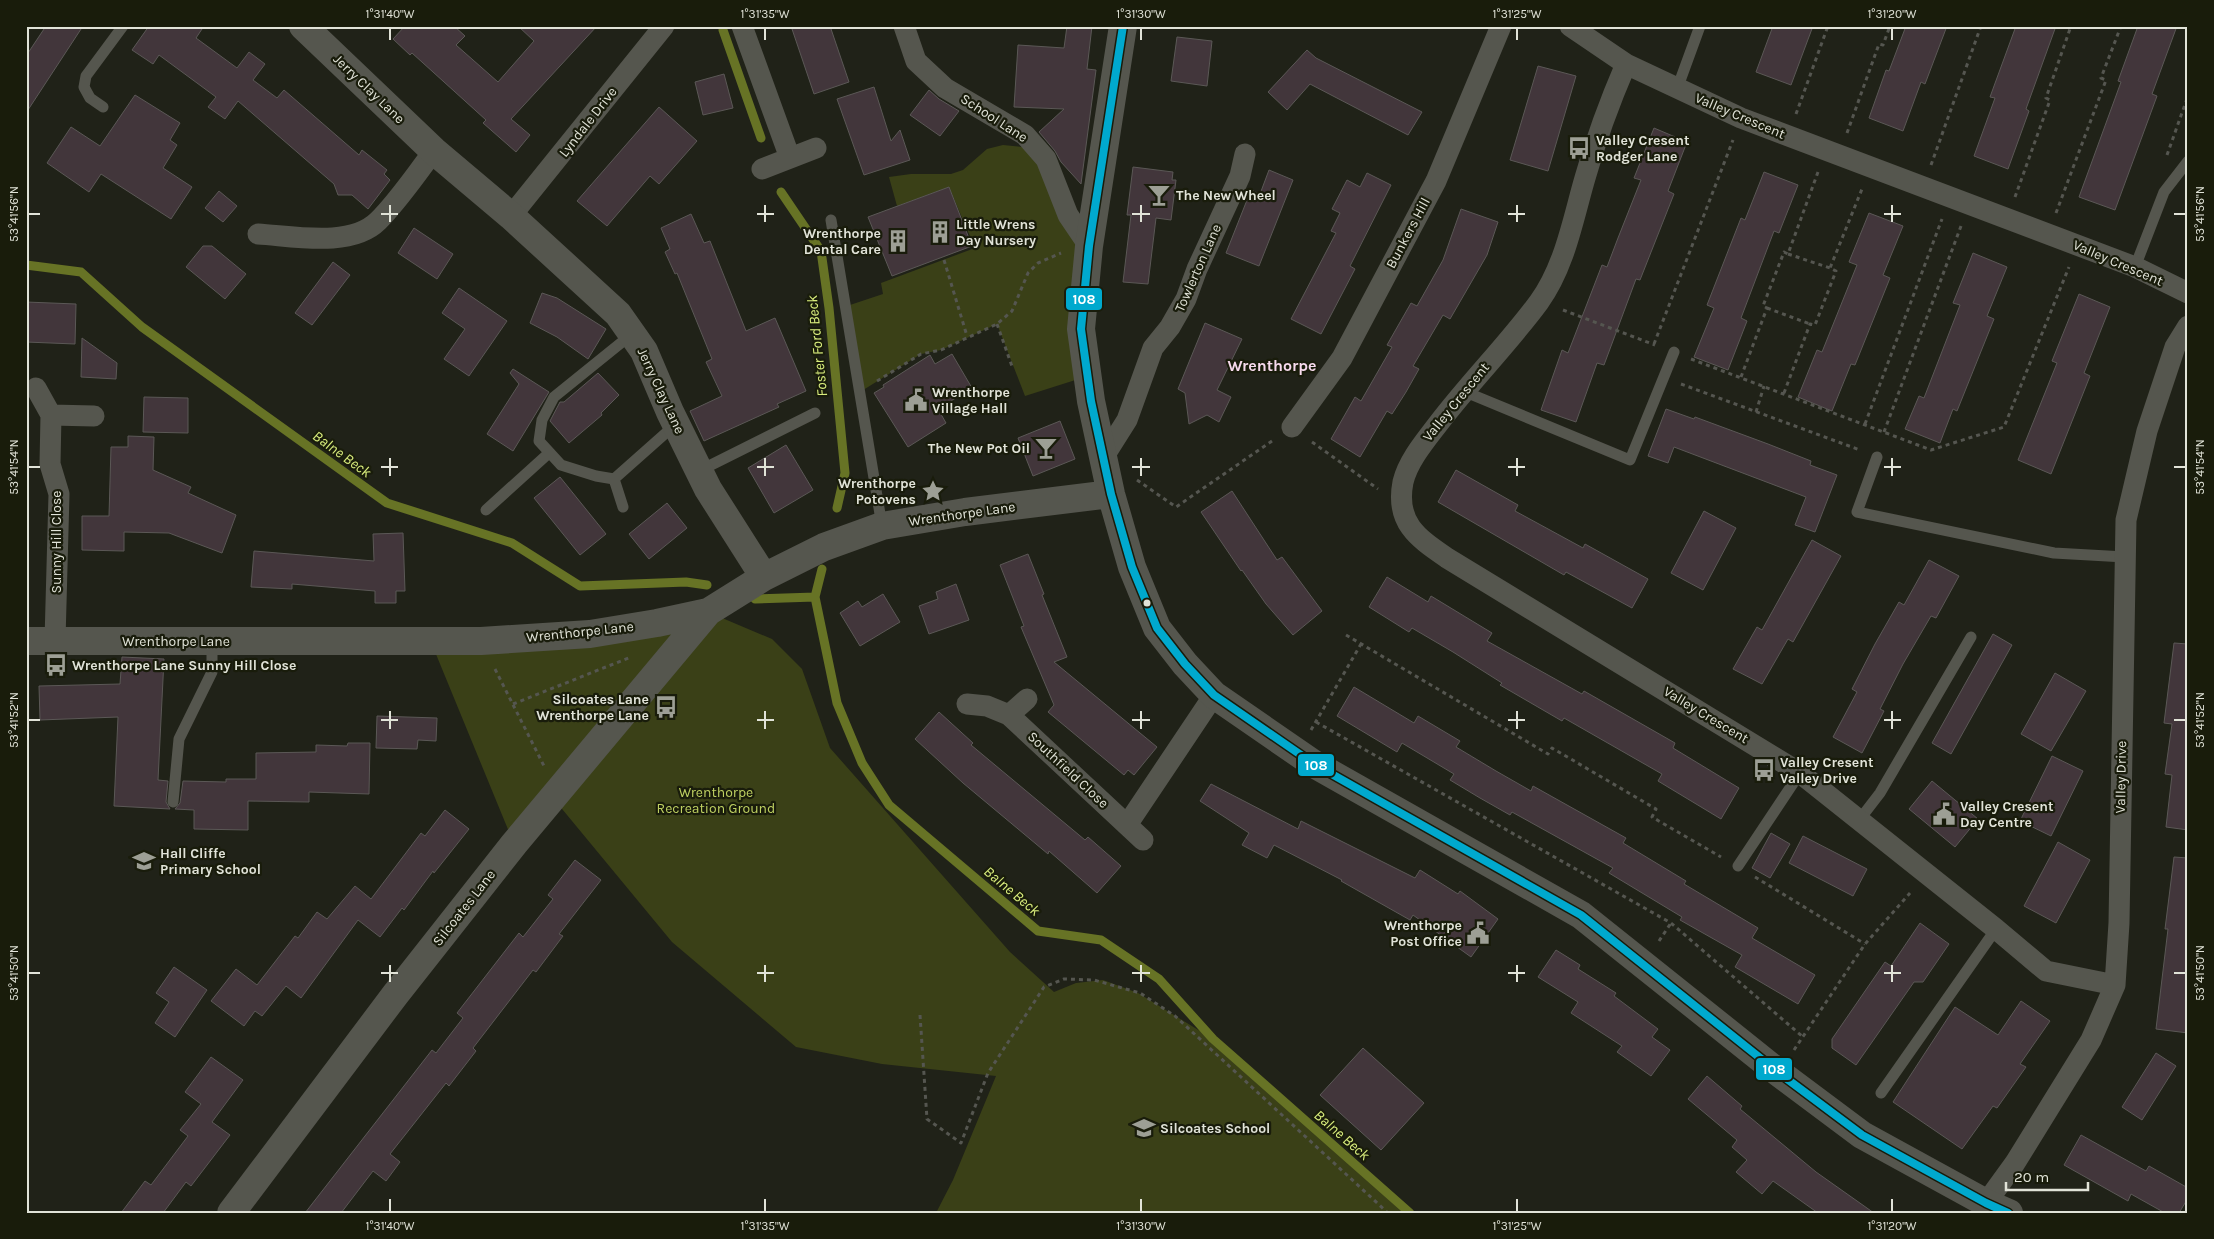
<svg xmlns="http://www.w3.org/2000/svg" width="2214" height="1239" font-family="Karla,sans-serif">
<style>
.green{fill:#3a4017}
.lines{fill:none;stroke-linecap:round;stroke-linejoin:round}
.stream{stroke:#677325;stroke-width:9}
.building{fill:#42363b;stroke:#5b5856}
.path{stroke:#555650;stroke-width:3;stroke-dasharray:4 4;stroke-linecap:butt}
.service{stroke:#55564e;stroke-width:11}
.minor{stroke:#55564e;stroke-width:21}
.tertiary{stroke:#55564e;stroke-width:28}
.bus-1-casing{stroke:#191c0b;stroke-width:11}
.bus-1{stroke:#00a9ce;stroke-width:8}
.ticks{fill:none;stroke:#e1e3d8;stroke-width:2}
.bus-dot{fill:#e1e3d8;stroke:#191c0b;stroke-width:2}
.labels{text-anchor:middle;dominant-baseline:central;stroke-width:4.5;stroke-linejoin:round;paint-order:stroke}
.street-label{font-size:14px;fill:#e1e3d8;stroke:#191c0b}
.poi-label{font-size:14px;font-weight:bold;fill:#e1e3d8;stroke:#191c0b;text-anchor:start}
.park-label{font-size:14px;fill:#bfd162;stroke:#191c0b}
.water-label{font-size:15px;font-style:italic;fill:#d9ed7d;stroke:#191c0b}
.quarter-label{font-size:16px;font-weight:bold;fill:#f7daed;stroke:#191c0b}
.line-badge{stroke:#191c0b;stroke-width:2}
.badge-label{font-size:14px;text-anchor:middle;font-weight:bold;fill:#fff}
.neatline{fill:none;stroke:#e1e3d8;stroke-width:2}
.ticks-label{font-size:12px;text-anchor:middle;fill:#e1e3d8}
</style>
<rect width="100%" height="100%" fill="#202218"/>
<path class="green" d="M1003 145 1022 147 1046 159 1089 246 1088 376 1025 396 997 324 941 350 921 354 860 392 847 306 883 294 881 283 975 248 949 187 897 206 889 177 911 174H951L963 170 987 149Z
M708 612 772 639 802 669 830 748 1010 952 1054 992 1076 983 1103 980 1138 993 1213 1039 1410 1213H936L953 1180 996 1076 882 1064 796 1047 672 942 553 798 514 844 431 642Z"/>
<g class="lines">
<path class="stream" d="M723 30 761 138
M781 192 821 251 829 308 845 473 837 508
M26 265 81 272 142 327 387 503 512 543 580 586 686 582 707 585
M822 569 815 597 837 703 862 763 889 805 1038 931 1101 940 1159 979 1213 1039 1410 1213
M755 599 815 597"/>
</g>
<path class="building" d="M46 26H83L26 113V56Z
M149 26H204L196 38 237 68 249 52 265 64 253 80 277 98 284 90 359 155 362 150 387 170 384 174 390 180 368 209 352 195H338L334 184 238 101 225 119 208 107 216 97 159 55 153 64 132 50Z
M405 26H454L465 36 456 45 498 82 534 41 518 26H597L511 119 530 135 516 152 483 123 486 120 412 53 410 55 393 39Z
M791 26H830L849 82 814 94Z
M1067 26H1092L1087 69 1096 70 1081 184 1061 162 1055 151 1039 132 1064 109 1014 107 1018 45 1064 48Z
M1773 26H1813L1791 85 1756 72Z
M1906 26H1947L1925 84 1921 82 1903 131 1869 118 1886 70 1889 71Z
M2016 26H2056L2026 109 2029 111 2008 169 1974 156 1995 98 1990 97Z
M2138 26H2177L2152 94 2157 96 2115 210 2079 197 2121 82 2118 81Z
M1177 37 1212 41 1207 86 1171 81Z
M1307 50 1316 58 1422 112 1408 135 1310 84 1287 110 1268 92Z
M1538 66 1576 76 1548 171 1510 160Z
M724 74 733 108 703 115 695 82Z
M874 87 891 141 900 130 910 160 864 175 837 99Z
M929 90 939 99 959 111 940 136 910 115Z
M135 95 180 123 170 140 177 145 163 168 192 187 171 219 101 174 89 192 47 163 71 127 100 146Z
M659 107 697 141 659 184 650 176 607 226 577 201Z
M1654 128 1687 142 1668 191 1674 194 1640 280 1636 279 1604 365 1597 363 1576 422 1541 410 1562 350 1568 353 1602 265 1607 267 1618 238 1641 180 1634 178Z
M1133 167 1173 172 1172 180H1176L1171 220 1156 218 1148 284 1123 282 1131 215H1127Z
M1269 170 1293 180 1259 266 1226 253 1251 190 1260 194Z
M1764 172 1798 185 1779 233 1774 231 1741 318 1747 321 1728 370 1694 357 1714 308 1707 305 1741 218 1745 220Z
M1367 173 1391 185 1350 266 1355 269 1321 334 1291 319 1336 233 1331 231 1340 213 1332 209 1347 180 1360 187Z
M949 187 972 246 892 276 868 217Z
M219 191 237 206 223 222 205 208Z
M1461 209 1498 222 1487 255 1450 319 1443 315 1413 366 1419 369 1406 392 1392 414 1387 411 1360 457 1331 439 1355 397 1361 401 1392 347 1387 345 1411 303 1417 306 1443 260Z
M1869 213 1903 226 1883 275 1890 278 1855 365 1851 364 1832 411 1798 397 1817 350 1822 352 1857 265 1849 262Z
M691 214 704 243 710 241 746 331 775 318 806 391 777 404 779 407 704 441 690 411 722 396 706 362 712 359 677 273 675 274 665 252 670 249 661 228Z
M414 228 453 254 437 279 398 253Z
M203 246H212L246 274 225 299 186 267Z
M1973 253 2007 267 1987 316 1994 319 1957 411 1953 409 1940 443 1905 429 1919 396 1924 398 1960 305 1953 303Z
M333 262 350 275 312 325 295 313Z
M459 288 507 321 469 376 444 359 465 329 442 313Z
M542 293 557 298 606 329 588 359 557 337 530 323Z
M2079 294 2110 307 2084 373 2090 376 2051 474 2018 460 2057 363 2052 361Z
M26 302 76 304 75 344 26 342Z
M1205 323 1242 339 1217 390 1231 397 1219 422 1207 415 1189 424 1185 393 1178 389Z
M82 338 117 363 116 379 81 377Z
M952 354 972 388 938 409 946 423 908 447 874 393 884 387 883 385 930 355 935 364Z
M513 369 549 392 513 451 487 434 519 384 510 373Z
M598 373 619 395 601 413 602 415 569 443 550 421 560 402H564Z
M144 397 188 398V433L143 432Z
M1666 409 1694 419 1695 417 1768 444 1811 461 1810 465 1837 475 1815 532 1795 525 1806 497 1674 447 1668 463 1648 456Z
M1060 421 1075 459 1033 476 1018 438Z
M128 436 154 437 153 470 191 487 188 493 236 515 222 553 169 533 124 532V551L82 550V516H109L111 447H128Z
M786 445 813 490 774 513 748 468Z
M1456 470 1518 505 1515 511 1583 548 1585 544 1648 579 1632 608 1566 572 1564 575 1438 502Z
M560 477 606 534 580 555 534 498Z
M1232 491 1277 560 1282 557 1322 611 1293 635 1266 604 1242 570 1241 571 1201 512Z
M667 503 687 528 649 559 629 534Z
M1704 511 1736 528 1703 590 1671 573Z
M403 533 405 591H396V603H375V591L292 584V589L251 587 254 551 374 561 373 534Z
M1812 540 1841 556 1793 642 1788 639 1762 684 1733 669 1757 627 1762 630Z
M1028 554 1044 594 1042 595 1067 657 1054 662 1157 747 1134 775 1128 770 1124 775 1048 712 1054 705 1021 627 1024 626 1000 565Z
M1929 560 1959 576 1936 618 1931 616 1903 664 1880 709 1884 711 1862 753 1833 737 1857 692 1852 689 1875 644 1899 602 1904 605Z
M1387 577 1428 602 1431 596 1492 633 1487 641 1582 694 1584 691 1675 743 1673 748 1739 788 1721 819 1658 781 1662 774 1564 718 1562 721 1500 685 1502 683 1453 652 1412 628 1409 632 1369 607Z
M956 584 969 620 929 634 919 606 938 599 936 592Z
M883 594 900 622 860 646 840 613 858 601 862 607Z
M1993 634 2012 645 1951 754 1932 743Z
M2174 643 2188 644V830L2166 827 2172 775 2165 774 2172 724 2164 723Z
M122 657 164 659 158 780 168 781 166 802 170 809 114 806 118 717 40 720 39 686 120 684Z
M2055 673 2086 691 2051 751 2021 734Z
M1354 687 1414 723 1418 716 1460 741 1456 747 1496 771 1531 791 1533 786 1626 838 1623 843 1686 881 1684 884 1758 928 1752 938 1815 975 1798 1004 1735 967 1742 955 1680 920 1682 917 1609 873 1613 868 1512 812 1510 815 1480 798 1450 780 1454 774 1402 743 1397 752 1337 716Z
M939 712 973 743 971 745 1085 840 1088 837 1121 866 1097 893 1049 851 1048 854 963 783 915 739Z
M377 716 437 718 436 741 418 740 417 749 376 748Z
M348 743H370L369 794 309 792V802L248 801V830L194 829V810L175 809 180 803 183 781 226 782V779H256V753L316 752V745L347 746Z
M2052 756 2083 771 2051 836 2020 821Z
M1932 781 1978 819 1955 847 1909 809Z
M1211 784 1298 829 1301 821 1415 878 1420 870 1458 894 1460 891 1498 919 1471 957 1413 915 1410 920 1341 881 1342 880 1274 845 1267 858 1242 845 1249 833 1200 801Z
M445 810 469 829 434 873 433 871 404 910 402 908 380 937 358 920 301 998 286 986 262 1016 255 1011 244 1026 211 1001 236 969 257 985 295 936 298 938 317 912 327 919 355 886 371 899 421 833 425 836Z
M1771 833 1790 844 1770 878 1752 868Z
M1803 836 1867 869 1853 896 1789 863Z
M2058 842 2090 860 2056 923 2024 906Z
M2174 857 2188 858V1033L2156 1029 2168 929H2165Z
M575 860 601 880 559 934 563 936 536 972 533 970 473 1048 476 1051 449 1086 446 1083 390 1154 400 1162 386 1181 373 1171 341 1213H305L432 1050 436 1053 463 1018 457 1013 519 933 523 937 553 899 548 895Z
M1920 923 1949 944 1923 982H1914L1856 1065 1832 1048V1039L1885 962 1891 966Z
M1556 950 1580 965 1578 969 1616 993 1614 996 1658 1029 1652 1037 1670 1050 1651 1076 1617 1052 1622 1046 1571 1013 1578 1002 1538 977Z
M174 967 207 990 175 1037 155 1023 169 1002 156 993Z
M2021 1001 2050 1021 2020 1064 2026 1067 1997 1108 1993 1106 1962 1149 1893 1102 1955 1007 1998 1035Z
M1363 1048 1424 1103 1381 1150 1320 1095Z
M2156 1053 2176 1066 2142 1120 2122 1107Z
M211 1057 243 1080 212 1122 230 1135 191 1186 186 1182 163 1213H121L145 1181 151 1185 188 1136 180 1130 201 1104 185 1092Z
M1707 1076 1742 1106 1740 1109 1816 1172 1874 1213H1818L1773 1181 1762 1194 1736 1172 1747 1160 1732 1147 1737 1140 1688 1099Z
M2081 1135 2146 1171 2149 1166 2188 1188V1198L2179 1213H2165L2131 1194 2128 1201 2064 1165Z"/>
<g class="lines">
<path class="path" d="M1796 114 1828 26
M1847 133 1879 44 1883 45 1890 26
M2167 155 2188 96
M1931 165 1981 26
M2015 197 2050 100 2046 98 2071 26
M2056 213 2106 80 2101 78 2121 26
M1788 254 1830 268
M944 260 967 336
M1767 308 1810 324
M1563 310 1655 345
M997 324 1013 369
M1654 344 1733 140
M1691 359 1931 450 2004 427 2069 267
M1741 377 1767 308 1763 306 1784 252 1788 254 1818 172
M877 381 921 354 941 350 997 324 1012 311 1028 273 1038 263 1061 253
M1681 384 1860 450
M1784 393 1810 324 1815 325 1836 271 1830 268 1862 189
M1756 412 1764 386
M1865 424 1942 219
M1884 432 1961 226
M1312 442 1378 489
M1137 480 1176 507 1272 441
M1346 635 1548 754 1552 748 1656 809 1652 817 1721 857
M495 669 544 766
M513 704 631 657
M1316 722 1671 923 1803 1037
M1311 730 1361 644
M1755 877 1865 944
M1659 941 1671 923
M920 1015 927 1119 961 1143 988 1073 1044 987 1064 979 1094 980 1140 993 1175 1016 1388 1213
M1794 1050 1865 944 1910 893"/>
<path class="service" d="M1677 89 1700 26
M103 107 90 98 84 87 86 76 123 26
M831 220 882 526
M2135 267 2164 192 2188 161
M632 334 554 397 542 420 539 441 561 465 596 476 614 479 676 424
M1463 391 1630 460 1674 352
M1877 457 1857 512 2054 553 2125 557
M699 471 815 413
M614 479 623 507
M486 510 549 453
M173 802 179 739 212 672V641
M1860 819 1880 793 1971 637
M1738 866 1800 773
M1881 1093 1996 929"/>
<path class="minor" d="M742 26 790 158
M904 26 916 61 945 88 1025 135 1046 159 1068 215 1089 246
M1570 26 1626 64
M762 169 816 148
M511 216 664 26
M258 234C293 236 351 248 378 221 399 200 416 174 434 151
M36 388 51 415 94 416
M51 415 50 464 59 494 55 640
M1292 427 1342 358 1436 181 1501 26
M1103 458 1127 420 1153 348 1170 327 1186 299 1197 269 1240 176 1245 154
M967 704 987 706 1009 715 1143 840
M1009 715 1027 699
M1127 825 1214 695
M2115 985 2046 971 1996 929 1800 773 1447 558C1418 538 1395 523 1403 482 1408 461 1425 441 1438 424 1470 382 1508 344 1539 302 1565 266 1573 219 1585 178 1596 139 1610 101 1626 64L1741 118 2135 267 2188 293
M1986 1203 2015 1163 2091 1040 2115 985 2119 923 2126 520 2147 431 2175 347 2188 326"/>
<path class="tertiary" d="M303 26 434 151 511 216 618 314 644 351 670 412 708 489 764 577
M1123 26 1089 246 1081 329 1091 401 1111 494 1132 567 1157 628 1185 664 1214 695 1314 764 1581 915 1779 1073 1862 1135 1986 1203 2009 1213
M26 641H481L590 634 657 623 708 612 764 577 824 547 882 526 965 512 1111 494
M231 1213 395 995 514 844 708 612"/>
<defs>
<path id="bus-1" d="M1123 26 1089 246 1081 329 1091 401 1111 494 1132 567 1157 628 1185 664 1214 695 1314 764 1581 915 1779 1073 1862 1135 1986 1203 2008 1213"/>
</defs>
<use href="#bus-1" class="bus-1-casing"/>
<use href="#bus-1" class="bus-1"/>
</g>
<path class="ticks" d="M390 28V40M765 28V40M1141 28V40M1517 28V40M1892 28V40M390 205V222M765 205V222M1141 205V222M1517 205V222M1892 205V222M28 214H40M381 214H398M757 214H774M1132 214H1150M1508 214H1525M1884 214H1901M2174 214H2186M390 458V476M765 458V476M1141 458V476M1517 458V476M1892 458V476M28 467H40M381 467H398M757 467H774M1132 467H1150M1508 467H1525M1884 467H1901M2174 467H2186M390 711V729M765 711V729M1141 711V729M1517 711V729M1892 711V729M28 720H40M381 720H398M757 720H774M1132 720H1150M1508 720H1525M1884 720H1901M2174 720H2186M390 965V982M765 965V982M1141 965V982M1517 965V982M1892 965V982M28 973H40M381 973H398M757 973H774M1132 973H1150M1508 973H1525M1884 973H1901M2174 973H2186M390 1199V1212M765 1199V1212M1141 1199V1212M1517 1199V1212M1892 1199V1212"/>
<defs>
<symbol id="bus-bare" viewBox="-9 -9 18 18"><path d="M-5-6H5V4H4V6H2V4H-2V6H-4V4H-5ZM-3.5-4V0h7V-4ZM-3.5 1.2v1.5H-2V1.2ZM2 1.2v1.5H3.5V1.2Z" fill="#9d9f95" stroke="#191c0b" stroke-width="2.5" paint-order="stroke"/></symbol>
<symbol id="bar-bare" viewBox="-9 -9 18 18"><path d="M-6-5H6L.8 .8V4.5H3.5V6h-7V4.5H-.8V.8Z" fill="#9d9f95" stroke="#191c0b" stroke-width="2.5" paint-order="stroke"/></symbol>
<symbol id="building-bare" viewBox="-9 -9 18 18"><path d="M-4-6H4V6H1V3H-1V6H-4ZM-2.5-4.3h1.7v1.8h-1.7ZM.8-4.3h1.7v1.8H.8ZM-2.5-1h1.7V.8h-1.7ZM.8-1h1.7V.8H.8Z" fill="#9d9f95" stroke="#191c0b" stroke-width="2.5" paint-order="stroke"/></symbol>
<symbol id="civic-bare" viewBox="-9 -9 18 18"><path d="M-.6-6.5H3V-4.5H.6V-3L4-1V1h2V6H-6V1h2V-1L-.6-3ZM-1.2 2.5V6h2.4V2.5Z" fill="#9d9f95" stroke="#191c0b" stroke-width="2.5" paint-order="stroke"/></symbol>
<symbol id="sight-bare" viewBox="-9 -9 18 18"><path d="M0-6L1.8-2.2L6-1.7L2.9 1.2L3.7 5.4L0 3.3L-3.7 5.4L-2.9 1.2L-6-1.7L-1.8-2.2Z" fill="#9d9f95" stroke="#191c0b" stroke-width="2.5" paint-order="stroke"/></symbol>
<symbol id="school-bare" viewBox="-9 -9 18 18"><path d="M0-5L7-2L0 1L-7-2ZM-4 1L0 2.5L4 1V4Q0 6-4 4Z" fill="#9d9f95" stroke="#191c0b" stroke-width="2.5" paint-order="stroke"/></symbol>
</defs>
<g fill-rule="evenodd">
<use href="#bus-bare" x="1563" y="132" width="32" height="32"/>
<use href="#bar-bare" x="1143" y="179" width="32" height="32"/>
<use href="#building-bare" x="924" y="216" width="32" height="32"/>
<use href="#building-bare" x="882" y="225" width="32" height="32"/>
<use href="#civic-bare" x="900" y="384" width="32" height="32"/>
<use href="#bar-bare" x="1030" y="432" width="32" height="32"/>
<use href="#sight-bare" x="917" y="475" width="32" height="32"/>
<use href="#bus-bare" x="40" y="649" width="32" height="32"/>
<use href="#bus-bare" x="650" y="691" width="32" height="32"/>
<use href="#bus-bare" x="1748" y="754" width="32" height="32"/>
<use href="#civic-bare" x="1928" y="798" width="32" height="32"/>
<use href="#school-bare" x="128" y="845" width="32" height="32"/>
<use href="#civic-bare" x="1462" y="917" width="32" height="32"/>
<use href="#school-bare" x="1128" y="1112" width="32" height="32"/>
</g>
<circle class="bus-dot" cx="1147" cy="603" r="4.5"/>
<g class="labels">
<g class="street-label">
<text transform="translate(369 89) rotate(44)">Jerry Clay Lane</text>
<text transform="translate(1740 116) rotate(23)">Valley Crescent</text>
<text transform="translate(994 118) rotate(33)">School Lane</text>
<text transform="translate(588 122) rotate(-52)">Lyndale Drive</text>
<text transform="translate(1408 233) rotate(-62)">Bunkers Hill</text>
<text transform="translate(2118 263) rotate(23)">Valley Crescent</text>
<text transform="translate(1198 268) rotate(-66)">Towlerton Lane</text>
<text transform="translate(661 391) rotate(65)">Jerry Clay Lane</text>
<text transform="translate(1456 402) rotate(-51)">Valley Crescent</text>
<text transform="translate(962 514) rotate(-8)">Wrenthorpe Lane</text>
<text transform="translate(56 542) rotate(-90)">Sunny Hill Close</text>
<text transform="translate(580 632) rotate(-6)">Wrenthorpe Lane</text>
<text x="176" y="641">Wrenthorpe Lane</text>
<text transform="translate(1706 715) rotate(31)">Valley Crescent</text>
<text transform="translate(1068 770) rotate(43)">Southfield Close</text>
<text transform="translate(2121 777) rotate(-89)">Valley Drive</text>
<text transform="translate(464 908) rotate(-52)">Silcoates Lane</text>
</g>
<g class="poi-label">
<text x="1596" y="140">Valley Cresent<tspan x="1596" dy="16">Rodger Lane</tspan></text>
<text x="1176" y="195">The New Wheel</text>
<text x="956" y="224">Little Wrens<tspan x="956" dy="16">Day Nursery</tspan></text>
<text x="881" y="233" text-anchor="end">Wrenthorpe<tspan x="881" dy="16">Dental Care</tspan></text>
<text x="932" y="392">Wrenthorpe<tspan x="932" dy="16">Village Hall</tspan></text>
<text x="1030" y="448" text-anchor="end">The New Pot Oil</text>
<text x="916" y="483" text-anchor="end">Wrenthorpe<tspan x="916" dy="16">Potovens</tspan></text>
<text x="72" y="665">Wrenthorpe Lane Sunny Hill Close</text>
<text x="649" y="699" text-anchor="end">Silcoates Lane<tspan x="649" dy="16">Wrenthorpe Lane</tspan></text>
<text x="1780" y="762">Valley Cresent<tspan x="1780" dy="16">Valley Drive</tspan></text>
<text x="1960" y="806">Valley Cresent<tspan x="1960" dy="16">Day Centre</tspan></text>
<text x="160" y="853">Hall Cliffe<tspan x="160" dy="16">Primary School</tspan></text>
<text x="1462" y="925" text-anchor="end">Wrenthorpe<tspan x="1462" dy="16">Post Office</tspan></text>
<text x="1160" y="1128">Silcoates School</text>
</g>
<g class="park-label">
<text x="716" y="792">Wrenthorpe<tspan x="716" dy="16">Recreation Ground</tspan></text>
</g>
<g class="water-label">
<text transform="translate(817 346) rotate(-96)">Foster Ford Beck</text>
<text transform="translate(342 454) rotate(36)">Balne Beck</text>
<text transform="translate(1012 891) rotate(40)">Balne Beck</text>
<text transform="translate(1342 1135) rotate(41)">Balne Beck</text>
</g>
<g class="quarter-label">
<text x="1272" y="365">Wrenthorpe</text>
</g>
</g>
<g class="line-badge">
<rect x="1065" y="287" width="38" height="24" rx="5" fill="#00a9ce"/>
<rect x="1297" y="753" width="38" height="24" rx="5" fill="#00a9ce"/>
<rect x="1755" y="1057" width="38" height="24" rx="5" fill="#00a9ce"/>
</g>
<g class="badge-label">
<text x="1084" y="304">108</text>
<text x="1316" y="770">108</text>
<text x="1774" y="1074">108</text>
</g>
<rect width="2214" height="1239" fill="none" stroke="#191c0b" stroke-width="55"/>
<path d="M2006 1182v8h82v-8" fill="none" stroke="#e1e3d8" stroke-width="2.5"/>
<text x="2014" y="1182" font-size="15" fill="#e1e3d8" stroke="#191c0b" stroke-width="4" paint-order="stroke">20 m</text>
<rect x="28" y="28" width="2158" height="1184" class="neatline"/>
<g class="ticks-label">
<text x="390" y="18">1°31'40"W</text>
<text x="765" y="18">1°31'35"W</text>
<text x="1141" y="18">1°31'30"W</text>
<text x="1517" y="18">1°31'25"W</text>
<text x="1892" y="18">1°31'20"W</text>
<text transform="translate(14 214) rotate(-90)" y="4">53°41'56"N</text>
<text transform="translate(2200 214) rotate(-90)" y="4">53°41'56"N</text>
<text transform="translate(14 467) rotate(-90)" y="4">53°41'54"N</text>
<text transform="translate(2200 467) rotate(-90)" y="4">53°41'54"N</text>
<text transform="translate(14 720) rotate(-90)" y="4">53°41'52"N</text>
<text transform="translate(2200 720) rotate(-90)" y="4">53°41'52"N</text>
<text transform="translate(14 973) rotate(-90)" y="4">53°41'50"N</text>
<text transform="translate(2200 973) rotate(-90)" y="4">53°41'50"N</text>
<text x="390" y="1230">1°31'40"W</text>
<text x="765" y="1230">1°31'35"W</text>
<text x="1141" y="1230">1°31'30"W</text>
<text x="1517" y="1230">1°31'25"W</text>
<text x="1892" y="1230">1°31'20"W</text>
</g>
</svg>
